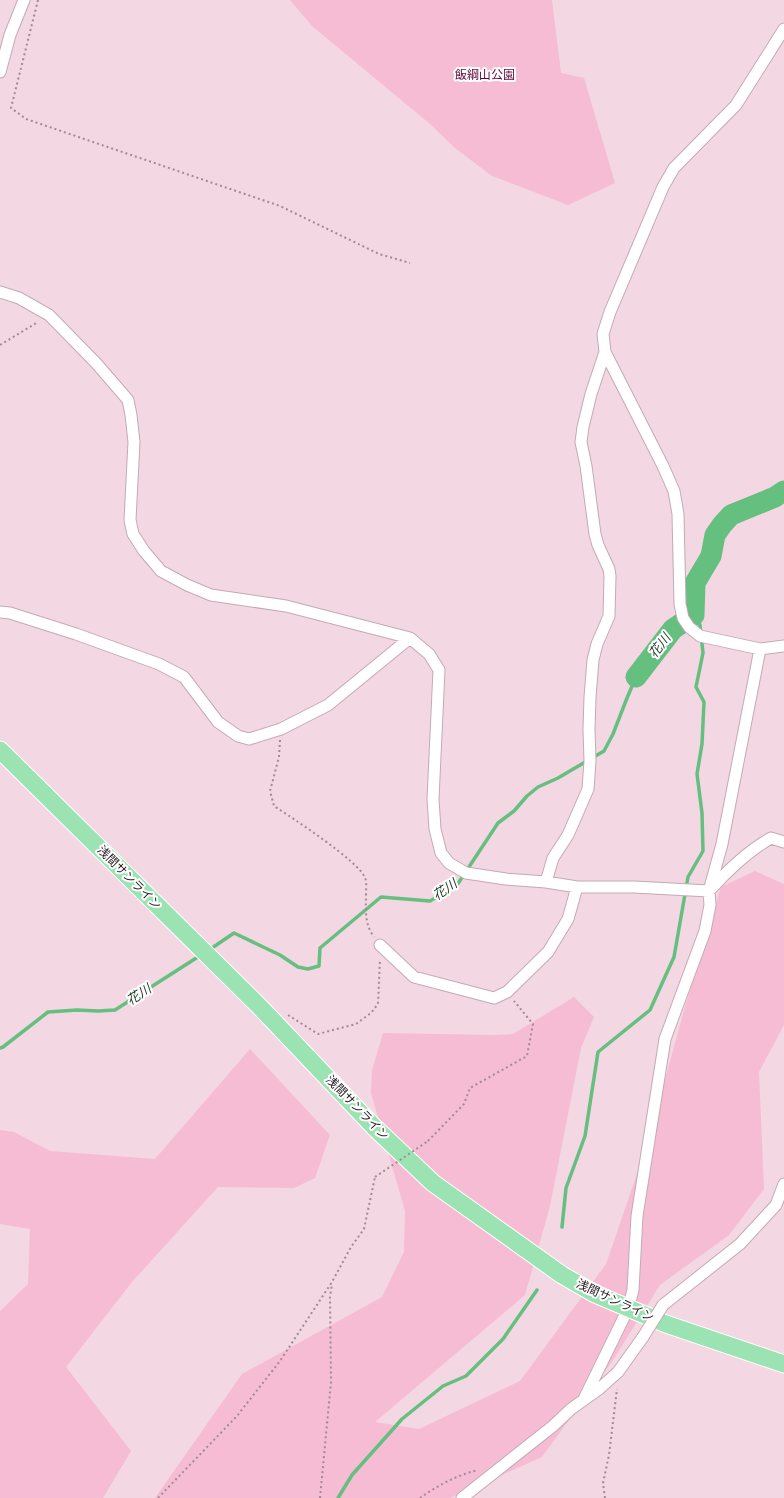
<svg xmlns="http://www.w3.org/2000/svg" width="784" height="1498" font-family="'Sofia Sans Condensed','Noto Sans JP',sans-serif">
<style>
.green{fill:#f6bcd4}
.lines{fill:none;stroke-linecap:round;stroke-linejoin:round}
.stream{stroke:#65bf7f;stroke-width:3.5}
.river{stroke:#65bf7f;stroke-width:21}
.street-casing{stroke:#c4aab4;stroke-width:13}
.primary-casing{stroke:#fff;stroke-width:19}
.path{stroke:#a08b93;stroke-width:2;stroke-dasharray:2 3;stroke-linecap:butt}
.street{stroke:#fff;stroke-width:11}
.primary{stroke:#9ce3b3;stroke-width:17}
.street-bridge-casing{stroke:#c4aab4;stroke-width:13;stroke-linecap:butt}
.path-bridge{stroke:#a08b93;stroke-width:2;stroke-dasharray:2 3;stroke-linecap:butt}
.street-bridge{stroke:#fff;stroke-width:11}
.labels{text-anchor:middle;dominant-baseline:central;stroke-width:4;stroke-linejoin:round;paint-order:stroke}
.park-label{font-size:12px;fill:#5f083b;stroke:#fff}
.street-label{font-size:12px;fill:#2c2126;stroke:#fff}
.water-label{font-size:13px;font-style:italic;fill:#173d23;stroke:#fff}
</style>
<rect width="100%" height="100%" fill="#f3d7e2"/>
<path class="green" d="M290 0H552L561 73 584 78 615 183 568 205 492 176 455 148 430 124 312 26Z
M755 871 784 884V1025L759 1072 764 1189 729 1235 660 1285 613 1360 542 1457 450 1498H155L242 1374 382 1297 404 1252 405 1211 371 1093 372 1070 383 1033 494 1035 513 1034 574 997 594 1017 581 1048 550 1206 525 1295 375 1422 419 1429 520 1381 606 1264 648 1142 683 1014 721 887Z
M250 1049 330 1135 315 1178 294 1188 218 1187 132 1282 66 1367 131 1451 103 1498H0V1311L28 1284 30 1229 0 1224V1130L14 1132 50 1151 155 1159Z"/>
<g class="lines">
<path class="stream" d="M209 950 234 933 280 955 298 967 308 969 319 966 320 948 381 897 430 901 457 885 498 823 514 811 527 796 538 787 558 778 604 751 613 734 627 698 636 677
M0 1048 3 1047 48 1012 77 1010 98 1011 115 1010 201 955
M562 1227 566 1188 585 1136 598 1052 650 1010 674 957 688 877 703 851 702 813 697 774 702 744 704 702 696 687 703 653 700 625 694 615
M338 1498 352 1475 402 1419 443 1386 466 1376 503 1339 537 1290"/>
<path class="river" d="M636 677 673 629 694 615 695 583 711 556 715 535 722 525 731 515 775 497 784 491"/>
<defs>
<path id="street" d="M784 29 736 105 674 168 663 187 610 312 603 334 605 352 663 466 674 491 678 514 680 604 683 618 689 627 700 636 760 649 784 646
M0 72 10 35 24 0
M0 292 19 298 49 315 96 363 128 400 131 415 134 442 130 520 133 534 144 551 161 571 187 585 211 595 286 606 410 638 429 654 439 670 433 799 435 829 441 853 449 863 466 873 506 879 546 882 577 887H634L709 891
M0 612 10 613 76 634 159 664 184 677 218 722 238 736 249 739 281 729 328 705 410 638
M546 882 553 858 568 835 588 789 590 761 589 729 590 697 593 660 597 644 609 616 610 576 609 569 598 545 595 534 586 466 581 442 583 427 591 394 605 352
M711 889C729 869 748 851 771 838L784 842
M380 945 414 977 494 998 507 992 548 952 568 919 577 887
M663 1305 740 1244 776 1205 784 1184
M584 1399 628 1309 633 1290 637 1216 665 1039 705 931 710 905 709 891 722 844 760 649
M462 1498 553 1426 571 1409 599 1389 618 1372 643 1337"/>
<path id="primary" d="M0 750 260 1007 374 1127 433 1183 562 1275 595 1294 666 1324 784 1364"/>
</defs>
<use href="#street" class="street-casing"/>
<use href="#primary" class="primary-casing"/>
<path class="path" d="M38 0 11 108 26 119 280 206 379 254 410 263
M0 345 38 322
M280 740 279 757 270 791 274 806C291 817 360 862 365 878 367 882 366 888 366 893 366 910 364 923 374 937
M288 1015 318 1034 356 1024 371 1013 378 1004 380 959
M428 1141 464 1104 470 1088 527 1056 533 1024 514 1001
M158 1498 237 1416 280 1361 332 1282 351 1247 364 1229 375 1177
M320 1498 331 1382 330 1297 332 1284
M420 1498C437 1486 457 1475 478 1470
M605 1498 603 1483 609 1455 617 1389"/>
<use href="#street" class="street"/>
<use href="#primary" class="primary"/>
<defs>
<path id="street-bridge" d="M643 1337 663 1305"/>
</defs>
<use href="#street-bridge" class="street-bridge-casing"/>
<path class="path-bridge" d="M375 1177 428 1141"/>
<use href="#street-bridge" class="street-bridge"/>
</g>
<g class="labels">
<g class="park-label">
<text x="485" y="75">飯綱山公園</text>
</g>
<g class="street-label">
<text transform="translate(129 878) rotate(45)">浅間サンライン</text>
<text transform="translate(357 1108) rotate(46)">浅間サンライン</text>
<text transform="translate(615 1301) rotate(25)">浅間サンライン</text>
</g>
<g class="water-label">
<text transform="translate(660 646) rotate(-53)">花川</text>
<text transform="translate(445 890) rotate(-34)">花川</text>
<text transform="translate(139 995) rotate(-33)">花川</text>
</g>
</g>
</svg>
